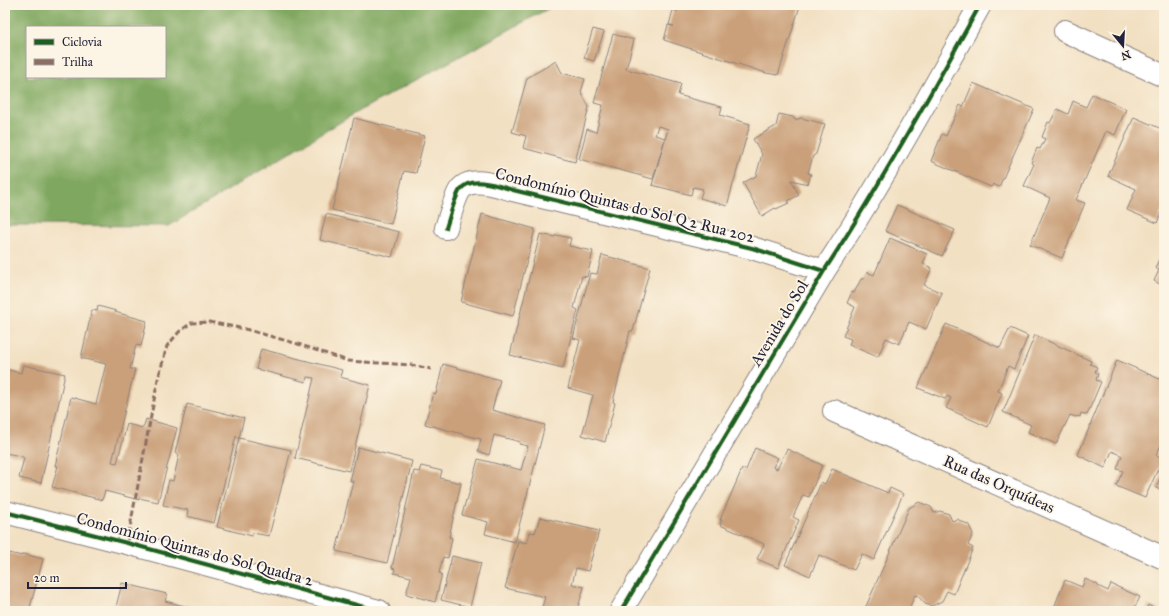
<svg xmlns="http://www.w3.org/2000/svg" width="1169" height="616" font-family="'IM FELL Great Primer',serif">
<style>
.forest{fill:#7fa75f;stroke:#50644d;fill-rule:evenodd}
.building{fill:#caa07a}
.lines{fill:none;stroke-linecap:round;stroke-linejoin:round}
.minor-casing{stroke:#8a817e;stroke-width:24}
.minor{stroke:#fff;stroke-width:22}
.quiet{stroke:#8d6e63;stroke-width:3;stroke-dasharray:6 3;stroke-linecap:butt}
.cycleway-casing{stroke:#fcf5e5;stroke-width:6}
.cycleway{stroke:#1b5e20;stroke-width:4}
.labels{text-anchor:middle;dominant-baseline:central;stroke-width:3.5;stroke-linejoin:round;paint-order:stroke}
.street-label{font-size:16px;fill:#22223b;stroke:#fcf5e5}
</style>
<rect width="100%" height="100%" fill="#fcf5e5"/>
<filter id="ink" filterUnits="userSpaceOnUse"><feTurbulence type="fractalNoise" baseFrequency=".025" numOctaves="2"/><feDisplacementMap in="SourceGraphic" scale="8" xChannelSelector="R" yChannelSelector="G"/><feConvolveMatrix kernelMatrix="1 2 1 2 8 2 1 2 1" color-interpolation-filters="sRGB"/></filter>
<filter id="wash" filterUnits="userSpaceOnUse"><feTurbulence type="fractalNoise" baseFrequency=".012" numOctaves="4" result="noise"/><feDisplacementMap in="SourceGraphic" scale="16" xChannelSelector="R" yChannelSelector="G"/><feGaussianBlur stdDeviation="0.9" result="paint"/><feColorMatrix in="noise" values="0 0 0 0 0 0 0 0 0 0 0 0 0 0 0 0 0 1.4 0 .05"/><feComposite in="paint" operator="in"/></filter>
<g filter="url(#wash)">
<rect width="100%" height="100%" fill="#f2e0c2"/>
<path class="forest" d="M5 5H555L357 112 169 226 5 225ZM27 27H165V77H27Z"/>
<g id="blocks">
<path class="building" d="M675 5 800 6 778 75 766 73 664 40 668 25 674 26 669 25 673 10 678 11 673 10Z
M593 29 604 32 594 61 584 58Z
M613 34 634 40 626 69 681 84 678 95 722 107 720 115 750 124 727 206 700 198 703 189 693 187 691 195 652 185 668 129 658 126 655 135 665 138 653 179 579 159 587 129 596 132 603 105 594 103Z
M556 61 562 73 585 79 581 92 589 107 575 162 523 148 526 136 512 132 527 78Z
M973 83 1034 109 999 187 993 184 991 187 931 161 942 134 946 136 960 105 963 107Z
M1092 94 1126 109 1115 135 1106 131 1076 200 1085 203 1062 258 1030 245 1050 198 1024 186 1034 164 1031 163 1037 148 1040 149 1045 139 1042 137 1048 122 1050 123 1057 109 1068 114 1073 101 1086 107Z
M779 114 793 117 795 120 801 118 825 124 816 154 813 156 808 173 811 174 808 184 791 180 799 195 788 201 789 203 776 209 775 208 762 216 743 183 756 176 762 154 753 139 776 126Z
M1134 117 1164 130V206L1157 223 1127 210 1136 189 1108 176Z
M354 118 425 136 416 173 404 171 391 224 332 210Z
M897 205 955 230 942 256 885 231Z
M326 214 399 232 392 257 320 240Z
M482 214 535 229 513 316 461 302Z
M540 234 555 237 556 235 571 238 569 246 593 251 587 277 582 276 574 308 578 310 563 368 510 355Z
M890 238 927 254 923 264 932 268 924 285 942 293 926 329 909 322 899 344 886 338 878 357 849 345 851 339 843 336 855 307 847 303 852 292 854 293 861 279H864L867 272 874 275Z
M1164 248V286L1154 281 1159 270 1155 268Z
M602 255 650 268 633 331H630L613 402 615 403 605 442 582 435 593 395 568 388 580 340 573 338 590 273 597 274Z
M98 306 116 311 115 312 147 321 141 346 136 345 130 369H135L112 462 117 463 127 424 143 428 146 419 177 428 158 502 139 498V500L105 491 102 500 52 487 58 466H55L71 397 96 404 106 364 81 358 92 310 97 311Z
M946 324 1000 348 1010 328 1028 336 1014 369 1008 366 998 391 1002 393 988 427 946 408 951 398 947 396 945 399 918 388Z
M1035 335 1091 361 1090 364 1097 367 1095 372 1098 374 1096 380 1101 382 1087 415 1081 413 1080 417 1078 416 1076 417 1070 415 1056 444 1028 432 1031 425 1003 412Z
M261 349 342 370 340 377 370 385 349 471 295 458 314 378 307 377 306 382 256 369Z
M1117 360 1164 381V439L1156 455 1163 458 1145 498 1116 486 1123 471 1117 469 1122 456 1112 451 1105 468 1078 455Z
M443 364 500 380 492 410 545 425 515 542 485 534 488 522 462 515 466 500 467 501 478 459 521 470 528 446 519 444 520 442 517 441 494 435 489 455 478 451 481 439 425 424 433 393 436 394Z
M23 365 65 374 41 483 19 478 24 458 21 456 5 453V369L21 373Z
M187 404 244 418 239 438 236 436 214 523 187 516 188 510 163 505 169 480 173 481 179 455 175 453Z
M239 438 291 450 269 536 253 533 252 536 217 527Z
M358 447 412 461 387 563 336 551 353 481H350Z
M755 448 778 458 773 467 777 469 787 449 822 465 809 497 803 495 793 517 799 520 778 568 757 559 764 544 720 525 722 520H720L742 469 746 470Z
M421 466 442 471 440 478 461 483 449 537 452 538 448 558 443 557 439 573 442 574 435 602 406 594 411 577 394 573 395 569 392 568 414 471 419 472Z
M1164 468V492L1156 488Z
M832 469 888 493 890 488 903 494 874 560 862 554 854 570 819 555 810 576 785 565 820 485 821 482 825 484Z
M919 502 931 507 934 513 940 511 949 514 952 521 957 519 969 525 973 534 968 545 973 548 954 594 947 591 942 601 932 606 925 604 918 596 915 595 908 611H864L909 508Z
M540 517 599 531 588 571 576 568 572 584 584 587 577 611H555L542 607 545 597 505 588 518 541 527 543 530 532 535 533Z
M5 552 22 556V554H24L43 559 29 611H5Z
M452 556 481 563 470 607 441 600Z
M1085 579 1097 584 1098 586 1108 591 1111 584 1140 597 1133 611H1054L1056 606 1055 605 1065 580 1082 587Z
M122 583 167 594 165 601 192 608 191 611H115Z
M1148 605 1152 607 1162 611H1146Z"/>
</g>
</g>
<g filter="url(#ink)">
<use href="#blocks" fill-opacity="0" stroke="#8a817e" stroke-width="1"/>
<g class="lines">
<defs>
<path id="minor" d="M1065 31 1164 76
M446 228C449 219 455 197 460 190 471 175 499 186 513 190L752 248 824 271
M834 411 1164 558
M5 512 127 543 379 611
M621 611 824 271C880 185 930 95 980 5"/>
</defs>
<use href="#minor" class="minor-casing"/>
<use href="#minor" class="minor"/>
<path class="quiet" d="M127 543 158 379 167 346 179 332 191 323 209 322 245 329 298 344 348 361 411 365 431 369"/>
<defs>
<path id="cycleway" d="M446 228C449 219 455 197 460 190 471 175 499 186 513 190L752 248 824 271
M5 512 127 543 379 611
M621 611 824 271C880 185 930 95 980 5"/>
</defs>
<use href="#cycleway" class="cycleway-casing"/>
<use href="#cycleway" class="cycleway"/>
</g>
</g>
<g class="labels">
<g class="street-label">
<text transform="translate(625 205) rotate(14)">Condomínio Quintas do Sol Q 2 Rua 202</text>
<text transform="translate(779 323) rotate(-59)">Avenida do Sol</text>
<text transform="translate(999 484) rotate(24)">Rua das Orquídeas</text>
<text transform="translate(195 549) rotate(15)">Condomínio Quintas do Sol Quadra 2</text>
</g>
</g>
<rect width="1169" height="616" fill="none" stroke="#fcf5e5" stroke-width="20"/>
<rect x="26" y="26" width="140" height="52" fill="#fcf5e5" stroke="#a5a1a1"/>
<rect x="34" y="39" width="20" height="6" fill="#1b5e20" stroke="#a5a1a1"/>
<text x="62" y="46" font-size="12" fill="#22223b">Ciclovia</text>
<rect x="34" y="59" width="20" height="6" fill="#8d6e63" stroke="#a5a1a1"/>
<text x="62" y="66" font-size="12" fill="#22223b">Trilha</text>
<g transform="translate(1123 46) rotate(162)" stroke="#fcf5e5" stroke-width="3" paint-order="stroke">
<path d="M0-3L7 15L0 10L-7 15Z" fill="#22223b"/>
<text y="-6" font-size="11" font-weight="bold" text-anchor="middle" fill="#22223b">N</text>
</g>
<path d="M28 582v6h98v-6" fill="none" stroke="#22223b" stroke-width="2"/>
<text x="34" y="582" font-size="12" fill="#22223b" stroke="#fcf5e5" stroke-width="3" paint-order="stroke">20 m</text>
</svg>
